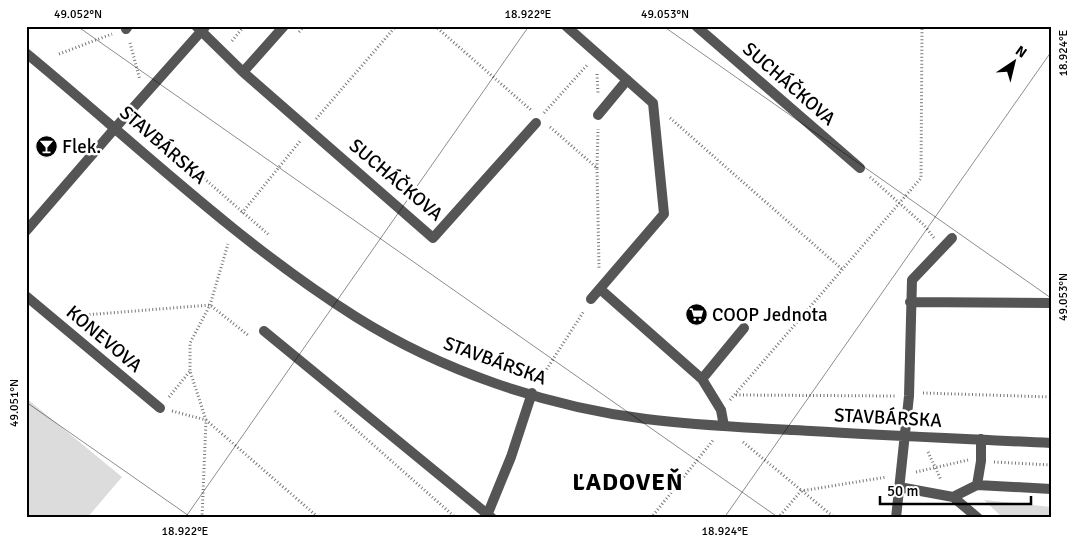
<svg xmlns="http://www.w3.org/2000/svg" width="1077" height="544" font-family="Signika,sans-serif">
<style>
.green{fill:#dcdcdc}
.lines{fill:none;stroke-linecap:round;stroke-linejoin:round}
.path{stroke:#777;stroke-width:3;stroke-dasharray:1 2.5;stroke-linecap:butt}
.service{stroke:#555;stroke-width:10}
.minor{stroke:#555;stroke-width:10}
.ticks{fill:none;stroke:#000;stroke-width:1;stroke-opacity:0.45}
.labels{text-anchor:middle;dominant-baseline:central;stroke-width:5;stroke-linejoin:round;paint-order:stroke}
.street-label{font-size:19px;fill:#000;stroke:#fff}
.poi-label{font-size:19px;fill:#000;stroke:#fff;text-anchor:start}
.district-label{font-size:24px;font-weight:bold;letter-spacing:1px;fill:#000;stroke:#fff}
.neatline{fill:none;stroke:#000;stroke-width:2}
.ticks-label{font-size:12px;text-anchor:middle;fill:#000}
</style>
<rect width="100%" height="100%" fill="#fff"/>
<path class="green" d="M26 398 122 477 87 518H26Z
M984 500 1051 507V518H1003Z"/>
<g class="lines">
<path class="path" d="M435 26 531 110
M299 32 304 26
M232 41 244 26
M130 43 140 80
M59 54 112 34
M597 74 598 93
M544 113 588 64
M670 118 843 270
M316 119 396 26
M138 121 269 235
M550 127 597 168 599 268
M597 168 598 129
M870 177 924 225 934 238
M242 213 301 140
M72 316 210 305 249 336
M539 381 584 311
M923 393 1051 397
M736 395 895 396
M169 397 190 371
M730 400 921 178 922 26
M172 411 206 420 319 518
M335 411 456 518
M743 442 835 518
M928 452 941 480
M994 462 1051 465
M916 472 968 460
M202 518 206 420 190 371V343L210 305 228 244
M651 518 714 439
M778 518 801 491 887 477"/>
<path class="service" d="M126 29 128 26
M598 115 627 80
M26 231 116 127
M600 289 702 379 721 410 724 426
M26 296 160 408
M702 379 744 328"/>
<path class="minor" d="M196 26 243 72 433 238 536 123
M566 26 653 103 664 214 591 299
M696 26 860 168
M26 53C134 142 237 242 356 317 442 371 545 406 646 419 700 426 756 428 811 431 891 436 971 439 1051 443
M243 72 284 26
M116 127 205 27
M910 302 1051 303
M264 331 492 518
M977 485 1051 489
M899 487 953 497 978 518
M953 497 977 485 981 461V439
M486 518 511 457 532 393
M896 518 909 396 912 280 952 238"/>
</g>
<path class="ticks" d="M77 26 779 518M663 26 1051 298M26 402 192 518M185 518 529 26M724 518 1051 52"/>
<defs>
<symbol id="bar-disc" viewBox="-11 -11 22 22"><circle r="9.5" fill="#000" stroke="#fff"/><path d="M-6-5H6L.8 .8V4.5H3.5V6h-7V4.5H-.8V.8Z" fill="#fff"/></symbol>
<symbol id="supermarket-disc" viewBox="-11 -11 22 22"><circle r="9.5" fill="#000" stroke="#fff"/><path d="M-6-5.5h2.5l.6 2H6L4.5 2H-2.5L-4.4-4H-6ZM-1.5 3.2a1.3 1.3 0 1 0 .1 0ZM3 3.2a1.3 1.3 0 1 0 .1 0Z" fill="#fff"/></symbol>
</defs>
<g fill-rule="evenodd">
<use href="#bar-disc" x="34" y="134" width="25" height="25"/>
<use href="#supermarket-disc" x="684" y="302" width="25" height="25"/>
</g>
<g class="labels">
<g class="street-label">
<text transform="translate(789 84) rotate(41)">SUCHÁČKOVA</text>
<text transform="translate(163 145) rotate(41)">STAVBÁRSKA</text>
<text transform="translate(396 180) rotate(40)">SUCHÁČKOVA</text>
<text transform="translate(104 339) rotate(40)">KONEVOVA</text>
<text transform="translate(495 361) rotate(20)">STAVBÁRSKA</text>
<text transform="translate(888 418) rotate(3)">STAVBÁRSKA</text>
</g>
<g class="poi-label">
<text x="62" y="147">Flek.</text>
<text x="712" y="315">COOP Jednota</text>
</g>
<g class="district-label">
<text x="628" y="482">ĽADOVEŇ</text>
</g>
</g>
<rect width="1077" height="544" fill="none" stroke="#ffffff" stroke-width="55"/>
<g transform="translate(1014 62) rotate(35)" stroke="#ffffff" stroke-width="4" paint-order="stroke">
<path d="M0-4L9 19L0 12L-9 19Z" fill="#000000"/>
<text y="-8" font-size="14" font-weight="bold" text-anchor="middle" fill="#000000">N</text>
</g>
<path d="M880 496v8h151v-8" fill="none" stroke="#000000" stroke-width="2.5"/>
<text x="887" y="496" font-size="15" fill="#000000" stroke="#ffffff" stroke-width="4" paint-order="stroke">50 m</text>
<rect x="28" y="28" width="1022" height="488" class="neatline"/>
<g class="ticks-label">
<text x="78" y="18">49.052°N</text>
<text x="528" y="18">18.922°E</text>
<text x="665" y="18">49.053°N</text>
<text transform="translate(1063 53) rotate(-90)" y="4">18.924°E</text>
<text transform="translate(1063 297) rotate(-90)" y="4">49.053°N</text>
<text transform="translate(14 403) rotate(-90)" y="4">49.051°N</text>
<text x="185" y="535">18.922°E</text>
<text x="725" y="535">18.924°E</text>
</g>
</svg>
